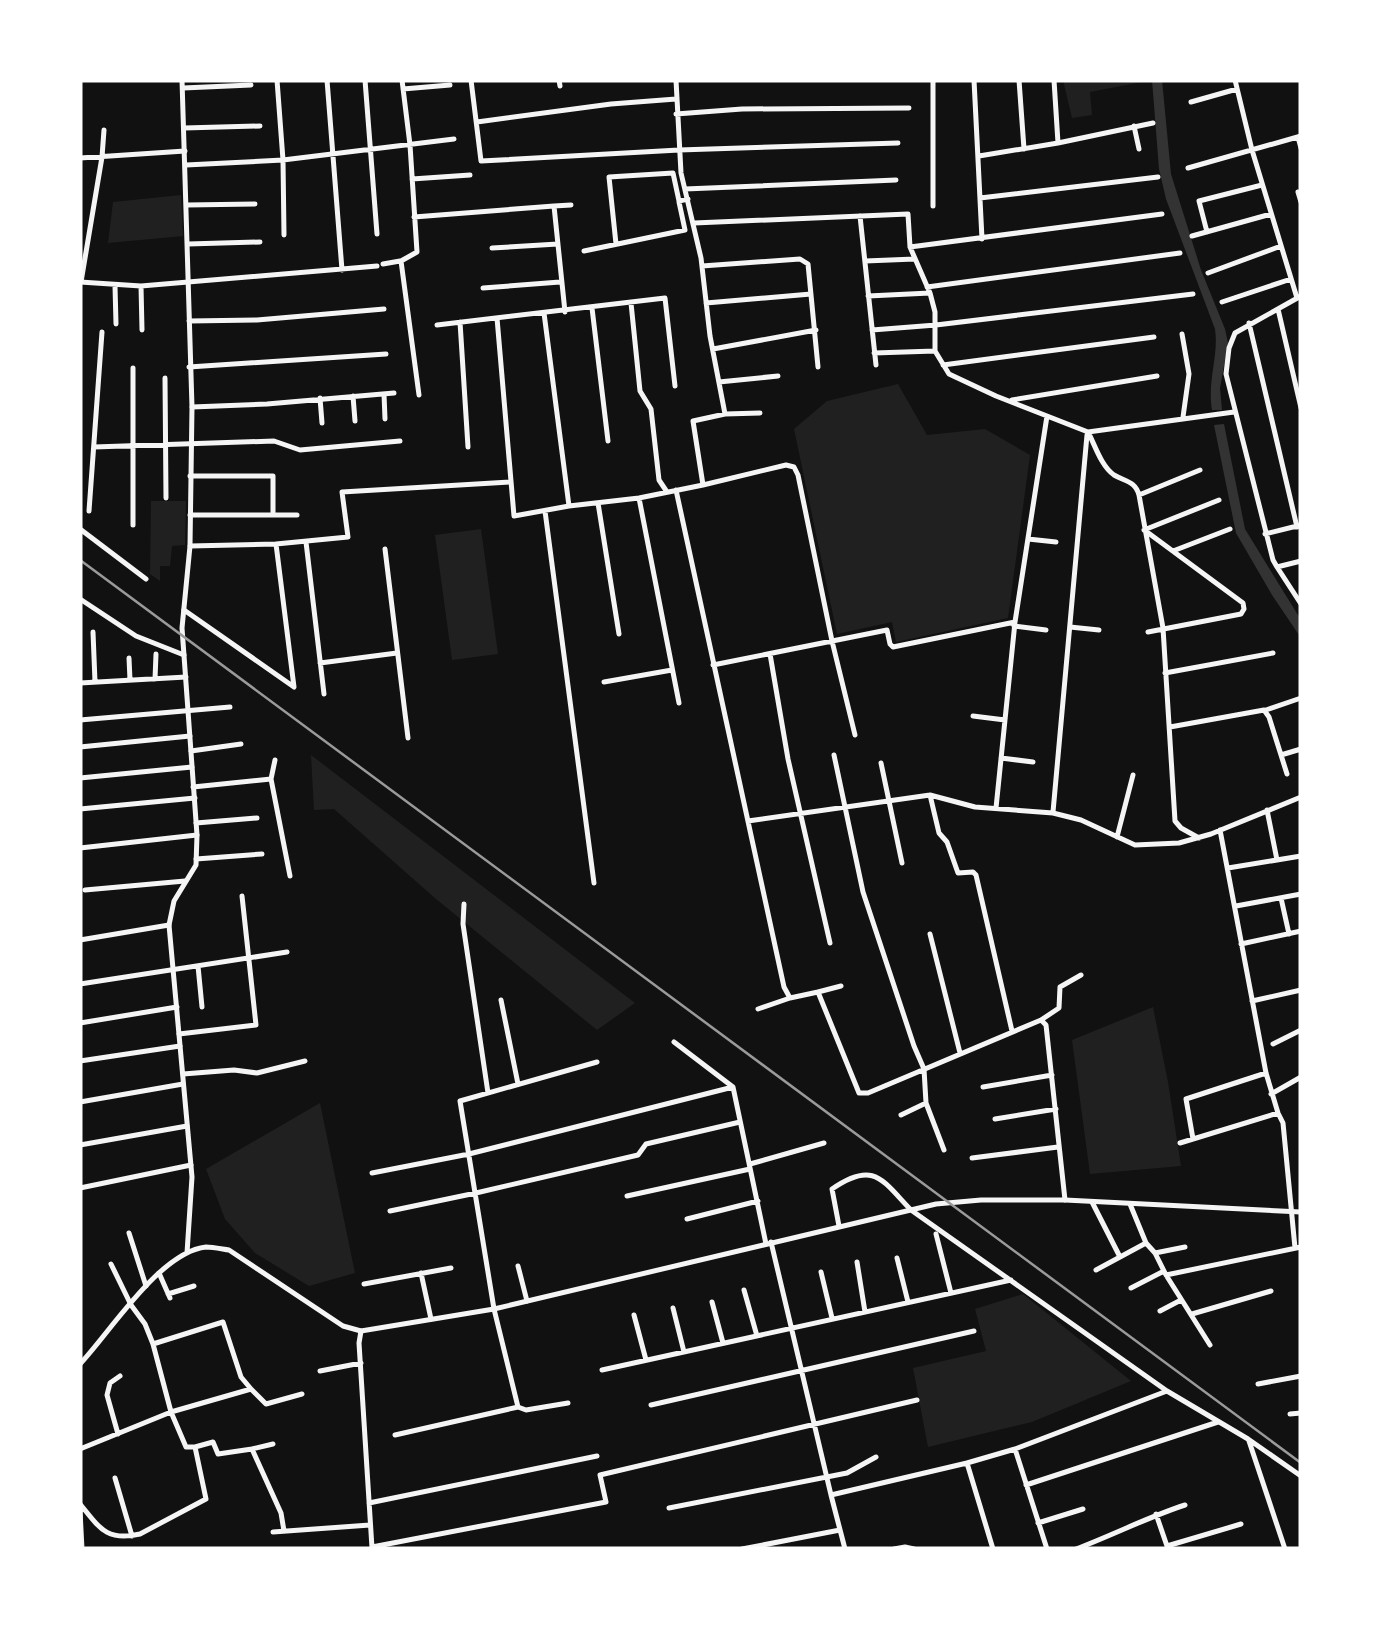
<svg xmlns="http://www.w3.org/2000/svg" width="1381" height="1629" font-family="Ubuntu,sans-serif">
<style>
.green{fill:#202020}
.water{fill:#333}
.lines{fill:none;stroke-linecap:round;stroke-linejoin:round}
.minor{stroke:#f5f5f5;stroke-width:5}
.tertiary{stroke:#f5f5f5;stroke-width:5}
.rail{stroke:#9a9a9a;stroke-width:2.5}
</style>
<rect width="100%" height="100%" fill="#111"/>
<path class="green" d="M1063 80H1152L1090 92 1092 115 1072 118Z
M181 195 183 236 108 243 113 202Z
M898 384 927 435 985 429 1030 455 1008 618 896 642 892 622 837 634 794 429 827 401Z
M151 501H186L185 545 172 546 170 566H160V581L150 574Z
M481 529 498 654 452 660 435 535Z
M311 755 635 1003 597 1030 436 899 334 809 314 810Z
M1153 1007 1168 1082 1181 1166 1090 1174 1072 1040Z
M320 1103 355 1273 309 1286 255 1253 225 1219 206 1169Z
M1023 1294 1131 1381 1032 1422 928 1447 913 1368 986 1351 975 1309Z"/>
<path class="water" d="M1152 80H1162L1171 174 1201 270 1225 329 1228 343 1220 388 1222 410H1212C1207 380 1219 356 1215 329L1166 199 1159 169Z
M1224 424 1245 529 1301 620V638L1272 595 1236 533 1214 425Z"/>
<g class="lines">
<path class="minor" d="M277 80 283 160 284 235
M327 80 342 270
M365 80 377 234
M402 80 410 145 417 252 401 261 419 395
M471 80 481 161 679 150 898 143
M559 80 560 86
M676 80 681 173 701 258 710 336 725 414
M974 80 982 239
M1019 80 1024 149
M1054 80 1058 143
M1235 80 1252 150 1297 298
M183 88 251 85
M403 89 450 85
M1191 102 1237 89
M676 114 742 109 909 108
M477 122 611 104 676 99
M1134 126 1139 149
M184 128 260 126
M1298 137 1301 148
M979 156 1058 143 1153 123
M80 158 185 151
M186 165 283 160 454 139
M1188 168 1301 136
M412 179 470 175
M685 189 896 180
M1298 192 1301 202
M980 198 1158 177
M187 205 255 204
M554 206 571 205
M933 206V80
M860 216 876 365
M414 217 554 206 565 312
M694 223 908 214 910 247 930 293 935 312V351L949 374 996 396 1088 432 1234 412
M1207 232 1199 201 1262 185
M1192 236 1271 214
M188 244 260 242
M616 244 609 177 673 173 679 201 688 199
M910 247 1162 214
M492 248 558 244
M584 251 685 230 679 202
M865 261 915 259
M383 264 400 261
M702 266 800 259 808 264 818 367
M1208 273 1281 246
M80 282 141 286 377 266
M81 282 102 157 104 130
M115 286 116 324
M141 286 142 330
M927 287 1180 253
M483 288 560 282
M868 296 930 293
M1301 296 1235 333 1229 348 1226 374 1273 560 1277 567 1301 561
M1222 302 1291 279
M631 303 640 391 651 409 659 480 667 492
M706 303 811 294
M592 308 608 441
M1278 309 1301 408
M544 313 569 506
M497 318 514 516 569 506 639 498 703 485 693 421 725 414 760 413
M189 321 257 320 384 309
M460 322 468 447
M1249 323 1297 527
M437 325 665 298 675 386
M872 330 936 325 1193 294
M1182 334 1189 374 1183 417
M713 349 816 330
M874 353 935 351
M943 365 1154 337
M189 367 386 354
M165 378 166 498
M719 382 778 376
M384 394 385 419
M353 396 355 421
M320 398 322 423
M1012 400 1157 376
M192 407 267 404 394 393
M1088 432C1095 445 1101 466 1114 475 1126 482 1135 481 1139 495L1163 628 1175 821 1181 828 1199 838
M94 447 274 441 300 450 400 441
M190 476H273V515
M703 485 786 465 794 467 798 475 832 641 855 735
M676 490 784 987 790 998 818 992 859 1093H868L1041 1020 1059 1008 1060 987 1081 975
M1139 495 1200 470
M639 498 679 703
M598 503 619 634
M89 511 102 332
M545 511 594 883
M190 515H297
M133 525V368
M80 529 146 579
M1144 530 1219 500
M1147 532 1243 603 1244 609 1241 614 1148 632
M1265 534 1301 525
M1028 539 1056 542
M306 542 324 694
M190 546 276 544 348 537 342 492 510 482
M385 549 408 738
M1173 551 1230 529
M1277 567 1301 604
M80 599 136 636 184 655
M184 610 294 687 276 544
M1014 626 1046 630
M1070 627 1099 630
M93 632 95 682
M770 654 788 759 830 943
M129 658 130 680
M320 663 397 653
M713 665 887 630 890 644 893 647 1015 622
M1165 673 1273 653
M155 679 156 654
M604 682 672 670
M80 683 186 677
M1266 710 1301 698
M973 716 1005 720
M80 720 230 707
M1170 727 1264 710 1269 717 1287 774
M80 747 190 736
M191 751 241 744
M834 755 863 892 914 1046 924 1069 926 1103 944 1150
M1281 755 1301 749
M1001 758 1033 762
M275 760 271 779 290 876
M881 763 902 863
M80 778 192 767
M193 787 271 779
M930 795 939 833 947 842 958 873 973 872 976 875 1012 1031
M996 808 1015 622 1047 416
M80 809 195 798
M1267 810 1277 860
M1053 812 1087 435
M748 821 930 795 975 807 1053 813 1081 820 1135 845 1179 843 1211 834 1301 797
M196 823 257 818
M1220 830 1266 1073 1278 1113 1283 1123 1295 1248
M1117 837 1133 775
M80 848 197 835
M196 859 262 854
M1228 868 1301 856
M85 890 185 881
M1281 898 1289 934
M464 904 463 924 488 1093
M1236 906 1301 894
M930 934 960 1053
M80 940 169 925
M1241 944 1301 931
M198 966 202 1007
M80 984 287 952
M818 992 841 986
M501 1000 518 1084
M1252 1001 1301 990
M758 1009 790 998
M1042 1021 1046 1025 1065 1200
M80 1023 177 1007
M179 1034 256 1025 242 896
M674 1042 733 1087 766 1244
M1273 1044 1301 1030
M80 1061 180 1046
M183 1074 234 1070 257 1073 305 1061
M983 1087 1052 1075
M1271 1094 1301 1077
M80 1102 183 1084
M901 1115 926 1103
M995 1119 1056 1109
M1193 1139 1186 1099 1266 1073
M1180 1143 1278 1113
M80 1145 187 1126
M972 1158 1058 1147
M750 1164 824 1143
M372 1173 469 1154 733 1087
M80 1188 191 1165
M627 1196 750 1169
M1092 1202 1120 1257
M1130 1204 1146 1243 1155 1253 1166 1275 1210 1345
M390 1211 476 1193 638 1155 646 1144 740 1122
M687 1219 758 1201
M839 1226 832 1189C874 1160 882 1180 911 1210L1167 1391 1248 1439 1301 1476
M129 1233 146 1286
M936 1234 951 1293
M771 1242 831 1495 967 1463 993 1549
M1155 1253 1185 1247
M897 1258 908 1302
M857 1262 865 1312
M518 1266 527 1301
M1096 1270 1146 1243
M821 1272 832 1318
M159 1273 170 1298
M421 1273 431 1319
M1166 1275 1301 1247
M364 1284 451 1268
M1131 1288 1164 1271
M744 1290 757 1336
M168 1294 194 1286
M712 1302 723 1343
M673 1308 684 1352
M1160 1311 1181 1300
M1192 1314 1271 1291
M634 1315 646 1360
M361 1331 359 1343 372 1548
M153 1344 223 1322 241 1377 251 1389
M602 1370 1011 1280
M320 1371 361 1363
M1258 1384 1301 1376
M651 1405 974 1331
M518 1407 494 1309 460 1101 597 1062
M1290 1414 1301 1413
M118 1434 107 1395 110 1383 120 1376
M395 1435 518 1407 526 1410 568 1403
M1249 1441 1285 1549
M195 1447 213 1442 218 1454 252 1449 281 1513 284 1531
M80 1449 171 1412 251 1389 266 1404 302 1394
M252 1449 273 1444
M1015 1449 1047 1549
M967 1463 1015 1449 1167 1391
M115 1478 132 1536
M1026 1485 1218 1422
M831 1495 845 1549
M369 1503 597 1456
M80 1504C99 1527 106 1542 140 1534L206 1499 195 1447H186L171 1412 153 1344 145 1324 131 1305 111 1264
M669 1508 847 1473 876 1457
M80 1510 82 1549
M1156 1514 1167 1546
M1038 1523 1083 1509
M273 1532 370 1525
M1167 1546 1241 1524
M372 1547 606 1502 600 1475 917 1400
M742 1549 840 1530
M894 1549 905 1547 914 1549
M1076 1549C1113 1535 1148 1517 1185 1505"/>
<path class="tertiary" d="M182 80 192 407 190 546 182 628 197 835 196 865 174 901 169 925 192 1177 187 1253
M80 1364C111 1331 160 1252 206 1247 213 1247 222 1249 229 1250L343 1326 361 1331 494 1309 936 1204 981 1200H1065L1301 1212"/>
<path class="rail" d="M80 560 1301 1463"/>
</g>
<rect width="1381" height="1629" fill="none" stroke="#ffffff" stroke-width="165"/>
</svg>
